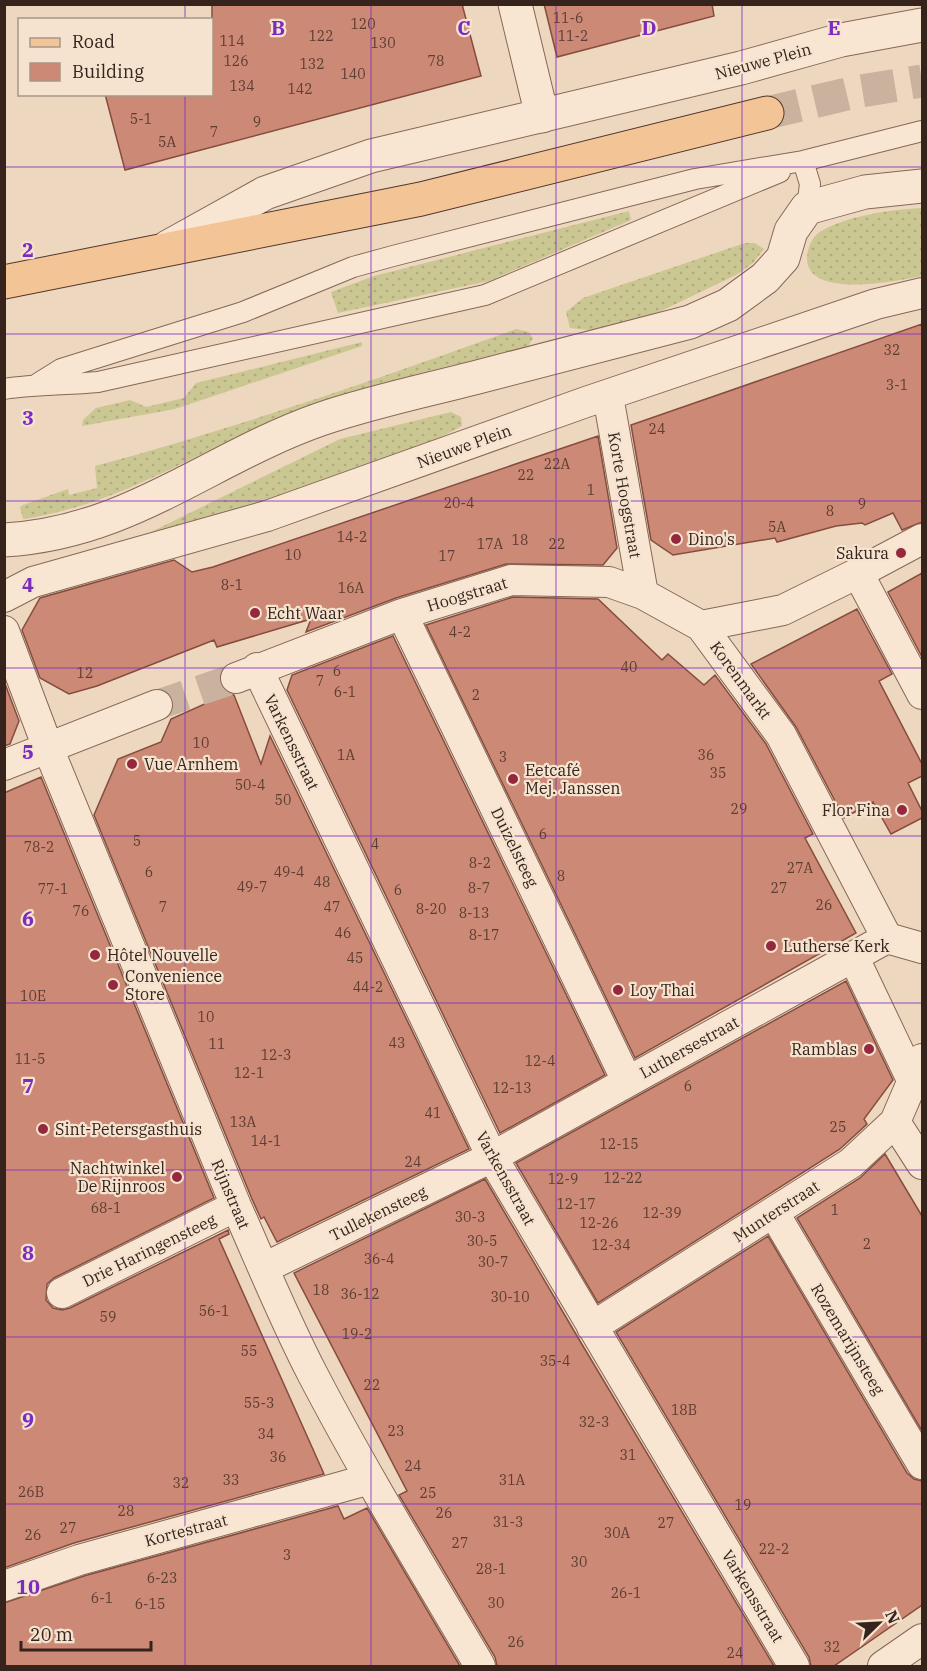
<svg xmlns="http://www.w3.org/2000/svg" width="927" height="1671" font-family="'IBM Plex Serif',serif">
<style>
.grass{fill:url(#grass-dots)}
.building{fill:#cc8975;stroke:#854d3e;stroke-width:1.5}
.lines{fill:none;stroke-linecap:round;stroke-linejoin:round}
.pedestrian-tunnel{stroke:#c9b39e;stroke-width:30;stroke-dasharray:30 15;stroke-linecap:butt}
.primary-tunnel{stroke:#c9b39e;stroke-width:33;stroke-dasharray:33 16;stroke-linecap:butt}
.service-casing{stroke:#866858;stroke-width:22}
.pedestrian-casing{stroke:#866858;stroke-width:32}
.minor-casing{stroke:#866858;stroke-width:35}
.tertiary-casing{stroke:#866858;stroke-width:35}
.primary-casing{stroke:#54372c;stroke-width:35}
.service{stroke:#f9e6d2;stroke-width:20}
.pedestrian{stroke:#f9e6d2;stroke-width:30}
.minor{stroke:#f9e6d2;stroke-width:33}
.tertiary{stroke:#f9e6d2;stroke-width:33}
.primary{stroke:#f2c496;stroke-width:33}
.grid{fill:none;stroke:#7b2cbf;stroke-width:1.5;stroke-opacity:0.55}
.poi-dot{fill:#95283d;stroke:#f5e3cf;stroke-width:2}
.labels{text-anchor:middle;dominant-baseline:central;stroke-width:4.5;stroke-linejoin:round;paint-order:stroke}
.number-label{font-size:14px;fill:#5c3d32}
.street-label{font-size:16px;fill:#36241c;stroke:#f5e3cf}
.poi-label{font-size:16px;fill:#36241c;stroke:#f5e3cf;text-anchor:start}
.grid-label{font-size:20px;text-anchor:middle;font-weight:bold;fill:#7b2cbf;stroke:#f5e3cf;stroke-width:4.5;stroke-linejoin:round;paint-order:stroke}
</style>
<defs>
<pattern id="grass-dots" width="8" height="8" patternUnits="userSpaceOnUse" patternTransform="scale(1.5)"><rect width="8" height="8" fill="#cbc793"/><path d="M2 2h.1M6 6h.1" fill="none" stroke="#afab7e" stroke-width="1.8" stroke-linecap="round"/></pattern>
</defs>
<rect width="100%" height="100%" fill="#eed7bf"/>
<path class="grass" d="M922 208V276C897 281 810 299 807 260 807 249 811 238 820 232 844 216 894 209 922 208Z
M629 211 631 220 489 281 338 313 331 292 374 276Z
M745 243H755L764 249 753 263 736 275 636 323 604 332 570 328 566 312 583 298Z
M516 329 529 332 533 338 529 345C503 357 472 360 445 367 397 379 348 393 301 410 204 445 127 504 23 519L20 507 23 505 68 489 69 495 97 488 95 466C237 428 377 379 516 329Z
M362 342V346L175 409 82 426 83 420 96 408 130 400 146 407 184 398 196 383Z
M451 412 461 417 462 426C371 477 250 504 149 533L340 439Z"/>
<path class="building" d="M212 4H462L481 76 125 170 105 94H212Z
M544 4H712L714 16 557 57Z
M922 324V522L902 530 893 513 865 525 862 523 836 526 777 542 775 538 673 555 651 540 631 425Z
M598 436 617 548 603 565 506 564 396 598 306 632 311 619 217 647 214 640 97 686 69 694 40 678 22 630 40 598 174 560 192 572 213 567Z
M922 573V657L888 592Z
M513 597 598 599 662 660 668 654 704 685 715 675 766 744 813 834 805 838 856 933 635 1058 426 625Z
M857 609 892 674 879 681 922 764V776L908 783 922 811V818L891 834 873 802 844 818 796 727 751 664Z
M393 636 605 1075 500 1133 287 690 292 675Z
M4 681 19 721 10 744 4 746Z
M229 693 234 695 261 764 270 736 469 1149 277 1242 264 1217 261 1219 252 1199 94 815 118 759 161 742 171 719Z
M41 777 214 1198 54 1278 47 1284 46 1300 53 1308 62 1310 70 1308 228 1230 229 1234 219 1239 324 1474 74 1543 4 1568V793Z
M846 981 893 1080 864 1119 867 1124 840 1149 598 1303 516 1163Z
M885 1154 922 1216V1431L797 1218 860 1178Z
M485 1179 577 1336 774 1666H497L495 1657 399 1495 407 1491 294 1273Z
M768 1236 907 1473 914 1479 922 1481V1605L834 1666H811L809 1657 616 1332Z
M338 1506 344 1519 367 1508 460 1666H4V1603L84 1576Z"/>
<g class="lines">
<path class="pedestrian-tunnel" d="M157 705 236 678"/>
<path class="primary-tunnel" d="M767 113 855 92 922 81"/>
<defs>
<path id="service" d="M803 161 810 184 807 208
M37 384 61 369 243 312 353 267 393 256 695 179 803 161 922 131
M4 389C36 384 66 385 98 382L485 295 780 172"/>
<path id="pedestrian" d="M608 396 643 594
M858 573 922 539
M4 597 33 582 267 516 586 402 876 304 922 293
M402 614 627 1081
M701 626 783 610 858 573 922 694
M4 631 48 748 236 1206C261 1262 284 1319 312 1373 364 1473 423 1569 480 1666
M257 668 492 1157 794 1666
M236 678 402 614 511 580 609 582 643 594 701 626 781 735 887 938 922 948
M4 765 157 705
M853 956 913 1082
M895 1122 922 1164
M774 1213 922 1464
M264 1268 492 1157 887 938
M62 1293 236 1206
M592 1327 851 1163 895 1122 922 1059
M4 1586 79 1560 370 1479
M883 1666 922 1639"/>
<path id="minor" d="M515 4 542 116
M4 540C130 533 209 458 321 419 371 402 423 391 474 378 546 360 618 341 690 322L728 305 765 278 783 258 791 231 807 208 865 192 922 186"/>
<path id="tertiary" d="M168 247 265 193 371 156 741 68 841 40 922 25"/>
<path id="primary" d="M4 282 421 199 767 113"/>
</defs>
<use href="#service" class="service-casing"/>
<use href="#pedestrian" class="pedestrian-casing"/>
<use href="#minor" class="minor-casing"/>
<use href="#tertiary" class="tertiary-casing"/>
<use href="#primary" class="primary-casing"/>
<use href="#service" class="service"/>
<use href="#pedestrian" class="pedestrian"/>
<use href="#minor" class="minor"/>
<use href="#tertiary" class="tertiary"/>
<use href="#primary" class="primary"/>
</g>
<path class="grid" d="M185 4V20M371 4V1666M556 4V1666M742 4V1666M185 94V1666M4 167H922M4 334H922M4 501H922M4 668H922M4 836H922M4 1003H922M4 1170H922M4 1337H922M4 1504H922"/>
<g class="poi-dot">
<circle cx="676" cy="539" r="6"/>
<circle cx="901" cy="553" r="6"/>
<circle cx="255" cy="613" r="6"/>
<circle cx="132" cy="764" r="6"/>
<circle cx="513" cy="779" r="6"/>
<circle cx="902" cy="810" r="6"/>
<circle cx="771" cy="946" r="6"/>
<circle cx="95" cy="955" r="6"/>
<circle cx="113" cy="985" r="6"/>
<circle cx="618" cy="990" r="6"/>
<circle cx="869" cy="1049" r="6"/>
<circle cx="43" cy="1129" r="6"/>
<circle cx="177" cy="1177" r="6"/>
</g>
<g class="labels">
<g class="number-label">
<text x="568" y="18">11-6</text>
<text x="363" y="24">120</text>
<text x="321" y="36">122</text>
<text x="573" y="36">11-2</text>
<text x="232" y="41">114</text>
<text x="383" y="43">130</text>
<text x="236" y="61">126</text>
<text x="436" y="61">78</text>
<text x="312" y="64">132</text>
<text x="353" y="74">140</text>
<text x="242" y="86">134</text>
<text x="300" y="89">142</text>
<text x="141" y="119">5-1</text>
<text x="257" y="122">9</text>
<text x="214" y="132">7</text>
<text x="167" y="142">5A</text>
<text x="892" y="350">32</text>
<text x="897" y="385">3-1</text>
<text x="657" y="429">24</text>
<text x="557" y="464">22A</text>
<text x="526" y="475">22</text>
<text x="591" y="490">1</text>
<text x="459" y="503">20-4</text>
<text x="862" y="504">9</text>
<text x="830" y="511">8</text>
<text x="777" y="527">5A</text>
<text x="352" y="537">14-2</text>
<text x="520" y="540">18</text>
<text x="490" y="544">17A</text>
<text x="557" y="544">22</text>
<text x="293" y="555">10</text>
<text x="447" y="556">17</text>
<text x="232" y="585">8-1</text>
<text x="351" y="588">16A</text>
<text x="460" y="632">4-2</text>
<text x="629" y="667">40</text>
<text x="337" y="671">6</text>
<text x="85" y="673">12</text>
<text x="320" y="681">7</text>
<text x="345" y="692">6-1</text>
<text x="476" y="695">2</text>
<text x="201" y="743">10</text>
<text x="346" y="755">1A</text>
<text x="706" y="755">36</text>
<text x="503" y="757">3</text>
<text x="718" y="773">35</text>
<text x="250" y="785">50-4</text>
<text x="283" y="800">50</text>
<text x="739" y="809">29</text>
<text x="543" y="834">6</text>
<text x="137" y="841">5</text>
<text x="375" y="844">4</text>
<text x="39" y="847">78-2</text>
<text x="480" y="863">8-2</text>
<text x="800" y="868">27A</text>
<text x="149" y="872">6</text>
<text x="289" y="872">49-4</text>
<text x="561" y="876">8</text>
<text x="322" y="882">48</text>
<text x="252" y="887">49-7</text>
<text x="479" y="888">8-7</text>
<text x="779" y="888">27</text>
<text x="53" y="889">77-1</text>
<text x="398" y="890">6</text>
<text x="824" y="905">26</text>
<text x="163" y="907">7</text>
<text x="332" y="907">47</text>
<text x="431" y="909">8-20</text>
<text x="81" y="911">76</text>
<text x="474" y="913">8-13</text>
<text x="343" y="933">46</text>
<text x="484" y="935">8-17</text>
<text x="355" y="958">45</text>
<text x="368" y="987">44-2</text>
<text x="33" y="996">10E</text>
<text x="206" y="1017">10</text>
<text x="397" y="1043">43</text>
<text x="217" y="1044">11</text>
<text x="276" y="1055">12-3</text>
<text x="30" y="1059">11-5</text>
<text x="540" y="1061">12-4</text>
<text x="249" y="1073">12-1</text>
<text x="688" y="1086">6</text>
<text x="512" y="1088">12-13</text>
<text x="433" y="1113">41</text>
<text x="243" y="1122">13A</text>
<text x="838" y="1127">25</text>
<text x="266" y="1141">14-1</text>
<text x="619" y="1144">12-15</text>
<text x="413" y="1162">24</text>
<text x="623" y="1178">12-22</text>
<text x="563" y="1179">12-9</text>
<text x="576" y="1204">12-17</text>
<text x="106" y="1208">68-1</text>
<text x="835" y="1210">1</text>
<text x="662" y="1213">12-39</text>
<text x="470" y="1217">30-3</text>
<text x="599" y="1223">12-26</text>
<text x="482" y="1241">30-5</text>
<text x="867" y="1244">2</text>
<text x="611" y="1245">12-34</text>
<text x="379" y="1259">36-4</text>
<text x="493" y="1262">30-7</text>
<text x="321" y="1290">18</text>
<text x="360" y="1294">36-12</text>
<text x="510" y="1297">30-10</text>
<text x="214" y="1311">56-1</text>
<text x="108" y="1317">59</text>
<text x="357" y="1334">19-2</text>
<text x="249" y="1351">55</text>
<text x="555" y="1361">35-4</text>
<text x="372" y="1385">22</text>
<text x="259" y="1403">55-3</text>
<text x="684" y="1410">18B</text>
<text x="594" y="1422">32-3</text>
<text x="396" y="1431">23</text>
<text x="266" y="1434">34</text>
<text x="628" y="1455">31</text>
<text x="278" y="1457">36</text>
<text x="413" y="1466">24</text>
<text x="231" y="1480">33</text>
<text x="512" y="1480">31A</text>
<text x="181" y="1483">32</text>
<text x="31" y="1492">26B</text>
<text x="428" y="1493">25</text>
<text x="743" y="1505">19</text>
<text x="126" y="1511">28</text>
<text x="444" y="1513">26</text>
<text x="508" y="1522">31-3</text>
<text x="666" y="1523">27</text>
<text x="68" y="1528">27</text>
<text x="617" y="1533">30A</text>
<text x="33" y="1535">26</text>
<text x="460" y="1543">27</text>
<text x="774" y="1549">22-2</text>
<text x="287" y="1555">3</text>
<text x="579" y="1562">30</text>
<text x="491" y="1569">28-1</text>
<text x="162" y="1578">6-23</text>
<text x="626" y="1593">26-1</text>
<text x="102" y="1598">6-1</text>
<text x="496" y="1603">30</text>
<text x="150" y="1604">6-15</text>
<text x="516" y="1642">26</text>
<text x="832" y="1647">32</text>
<text x="735" y="1653">24</text>
</g>
<g class="street-label">
<text transform="translate(763 61) rotate(-15)">Nieuwe Plein</text>
<text transform="translate(464 446) rotate(-20)">Nieuwe Plein</text>
<text transform="translate(625 495) rotate(80)">Korte Hoogstraat</text>
<text transform="translate(467 594) rotate(-17)">Hoogstraat</text>
<text transform="translate(741 680) rotate(54)">Korenmarkt</text>
<text transform="translate(292 742) rotate(64)">Varkensstraat</text>
<text transform="translate(515 847) rotate(64)">Duizelsteeg</text>
<text transform="translate(689 1047) rotate(-29)">Luthersestraat</text>
<text transform="translate(506 1178) rotate(61)">Varkensstraat</text>
<text transform="translate(231 1194) rotate(67)">Rijnstraat</text>
<text transform="translate(776 1211) rotate(-33)">Munterstraat</text>
<text transform="translate(378 1213) rotate(-26)">Tullekensteeg</text>
<text transform="translate(149 1250) rotate(-26)">Drie Haringensteeg</text>
<text transform="translate(848 1339) rotate(59)">Rozemarijnsteeg</text>
<text transform="translate(186 1530) rotate(-15)">Kortestraat</text>
<text transform="translate(753 1596) rotate(59)">Varkensstraat</text>
</g>
<g class="poi-label">
<text x="688" y="539">Dino's</text>
<text x="889" y="553" text-anchor="end">Sakura</text>
<text x="267" y="613">Echt Waar</text>
<text x="144" y="764">Vue Arnhem</text>
<text x="525" y="770">Eetcafé<tspan x="525" dy="18">Mej. Janssen</tspan></text>
<text x="890" y="810" text-anchor="end">Flor Fina</text>
<text x="783" y="946">Lutherse Kerk</text>
<text x="107" y="955">Hôtel Nouvelle</text>
<text x="125" y="976">Convenience<tspan x="125" dy="18">Store</tspan></text>
<text x="630" y="990">Loy Thai</text>
<text x="857" y="1049" text-anchor="end">Ramblas</text>
<text x="55" y="1129">Sint-Petersgasthuis</text>
<text x="165" y="1168" text-anchor="end">Nachtwinkel<tspan x="165" dy="18">De Rijnroos</tspan></text>
</g>
</g>
<g class="grid-label">
<text x="278" y="35">B</text>
<text x="464" y="35">C</text>
<text x="649" y="35">D</text>
<text x="834" y="35">E</text>
<text x="28" y="257">2</text>
<text x="28" y="425">3</text>
<text x="28" y="592">4</text>
<text x="28" y="759">5</text>
<text x="28" y="926">6</text>
<text x="28" y="1093">7</text>
<text x="28" y="1260">8</text>
<text x="28" y="1427">9</text>
<text x="28" y="1594">10</text>
</g>
<rect width="927" height="1671" fill="none" stroke="#36241c" stroke-width="12"/>
<rect x="18" y="18" width="195" height="78" fill="#f5e3cf" stroke="#a99787" stroke-width="1.5"/>
<rect x="30" y="38" width="30" height="9" fill="#f2c496" stroke="#a99787" stroke-width="1.5"/>
<text x="72" y="48" font-size="18" fill="#36241c">Road</text>
<rect x="30" y="63" width="30" height="18" fill="#cc8975" stroke="#a99787" stroke-width="1.5"/>
<text x="72" y="78" font-size="18" fill="#36241c">Building</text>
<g transform="translate(879 1623) rotate(66)" stroke="#f5e3cf" stroke-width="4.5" paint-order="stroke">
<path d="M0-4.5L10 22L0 15L-10 22Z" fill="#36241c"/>
<text y="-9" font-size="16" font-weight="bold" text-anchor="middle" fill="#36241c">N</text>
</g>
<path d="M21 1641v9h130v-9" fill="none" stroke="#36241c" stroke-width="3"/>
<text x="30" y="1641" font-size="18" fill="#36241c" stroke="#f5e3cf" stroke-width="4.5" paint-order="stroke">20 m</text>
</svg>
